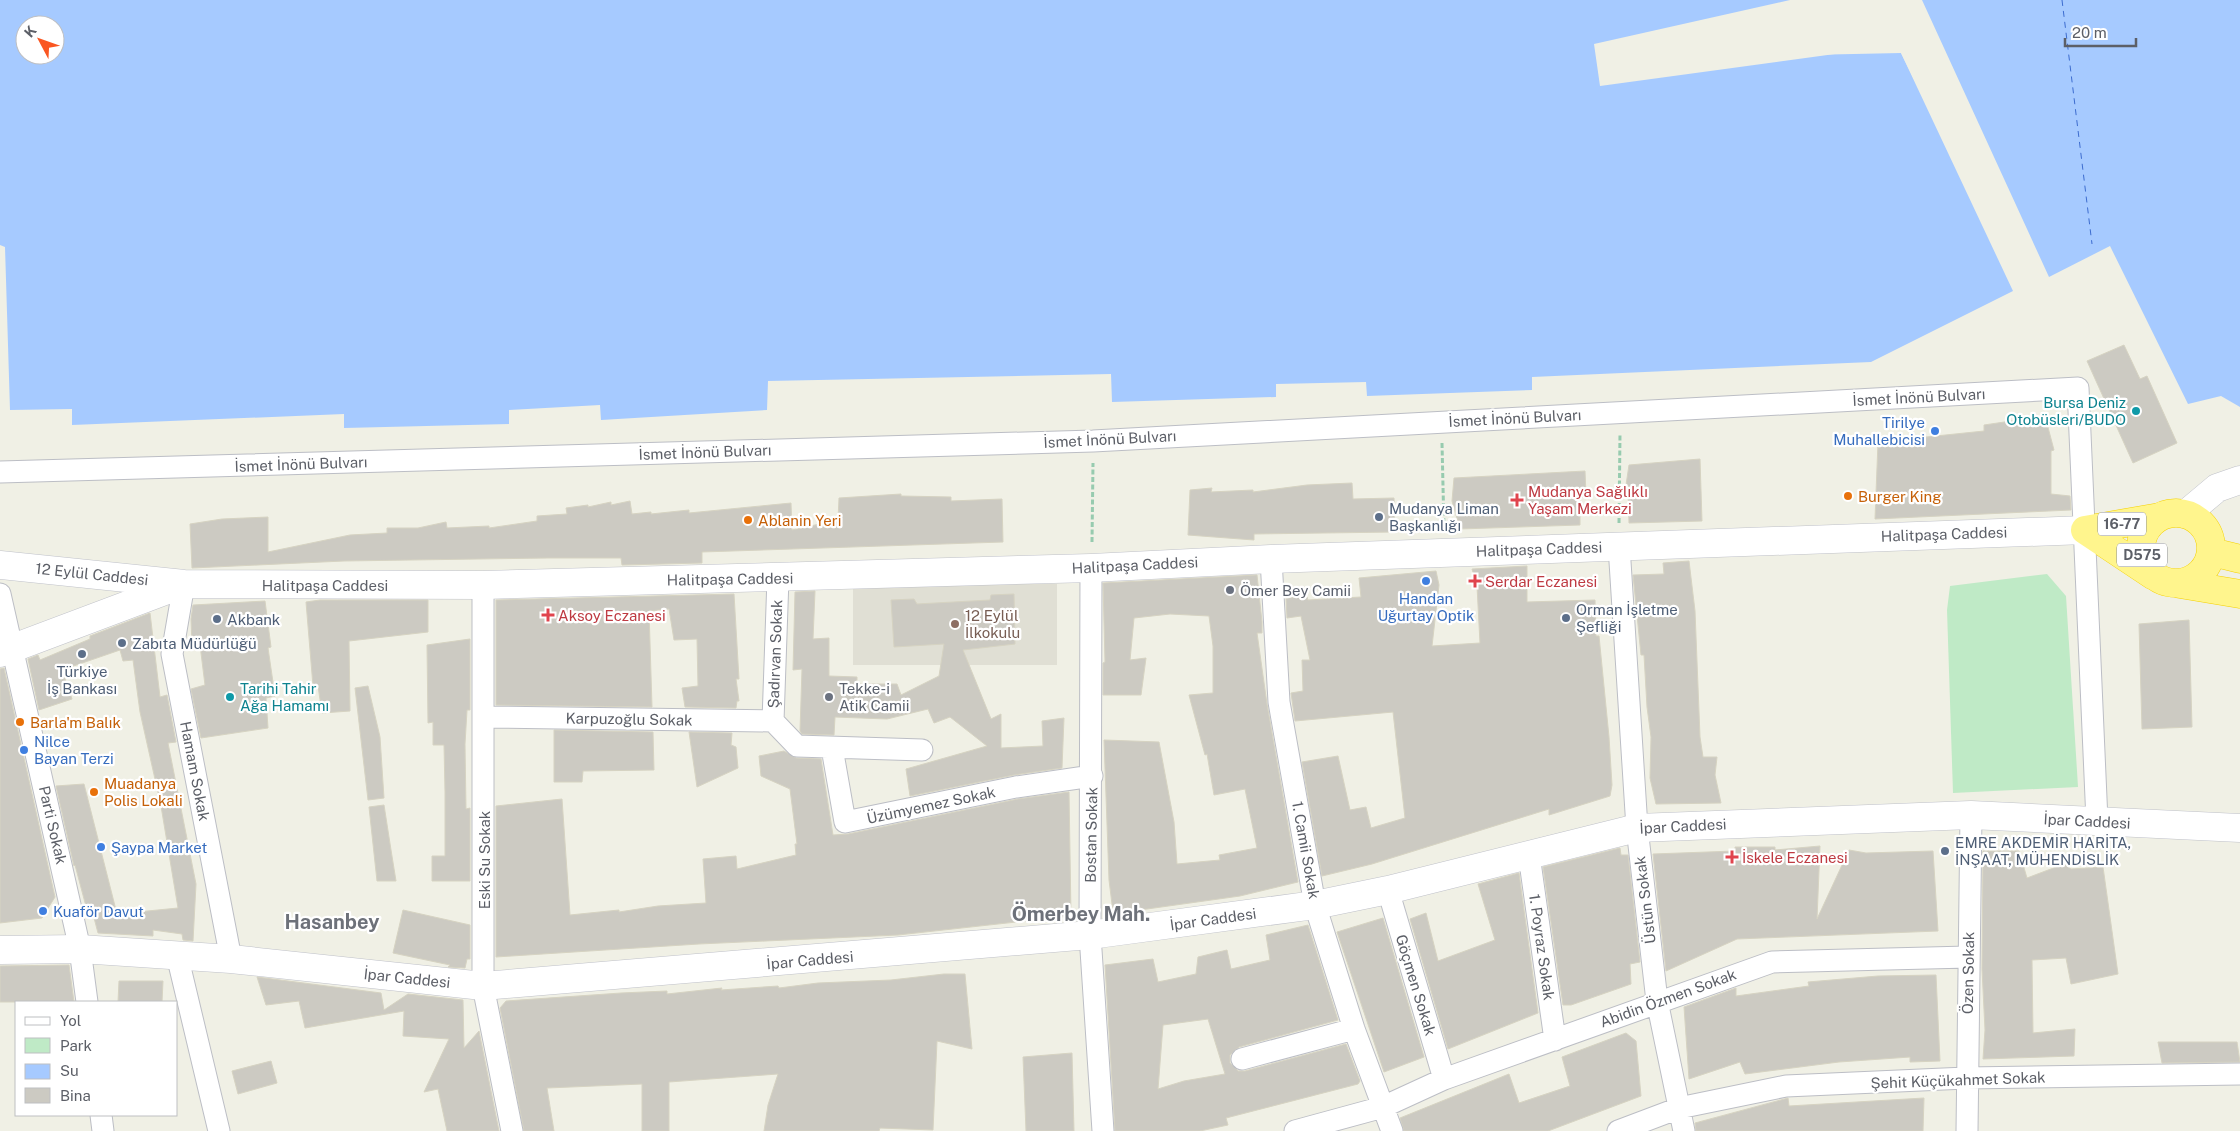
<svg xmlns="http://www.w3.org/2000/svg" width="2240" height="1131" font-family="'Public Sans',sans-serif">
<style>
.education{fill:#e0dfd4}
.green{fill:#bfeac6}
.water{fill:#a6caff;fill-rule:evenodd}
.pier{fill:#f0f0e5}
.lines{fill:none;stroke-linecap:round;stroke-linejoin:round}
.ferry{stroke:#3c6ccf;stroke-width:1;stroke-dasharray:6 5;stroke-linecap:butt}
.building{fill:#cccac2;stroke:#d6d3c2;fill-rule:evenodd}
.street-casing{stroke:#bcbec5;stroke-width:23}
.secondary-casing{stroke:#bfc1c9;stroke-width:29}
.highway-casing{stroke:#f5d100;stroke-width:29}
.path{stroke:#97cbaf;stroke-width:3;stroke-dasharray:5 2.5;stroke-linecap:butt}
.street{stroke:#fff;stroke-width:21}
.secondary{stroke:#fff;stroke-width:28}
.highway{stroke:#fff58d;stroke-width:28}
.culture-dot{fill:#0f9aa8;stroke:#fff;stroke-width:2}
.shop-dot{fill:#3f7fe0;stroke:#fff;stroke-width:2}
.food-dot{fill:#e8710a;stroke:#fff;stroke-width:2}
.health-dot{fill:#e0444e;stroke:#fff;stroke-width:2}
.service-dot{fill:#5c6f8a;stroke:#fff;stroke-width:2}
.worship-dot{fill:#6b7280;stroke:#fff;stroke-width:2}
.education-dot{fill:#8d6e63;stroke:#fff;stroke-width:2}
.labels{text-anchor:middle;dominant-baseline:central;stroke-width:4.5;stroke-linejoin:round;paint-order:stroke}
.shield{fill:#fff;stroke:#8d8f95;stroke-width:1}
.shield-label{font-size:14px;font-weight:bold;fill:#5c5f67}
.street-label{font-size:15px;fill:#5c5f67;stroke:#fff}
.culture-label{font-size:15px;fill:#0d838f;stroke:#fff;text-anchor:end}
.shop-label{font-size:15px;fill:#366cbe;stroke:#fff;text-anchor:start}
.health-label{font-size:15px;fill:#be3a42;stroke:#fff;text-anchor:start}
.food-label{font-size:15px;fill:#c56008;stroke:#fff;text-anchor:start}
.service-label{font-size:15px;fill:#4e5e75;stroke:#fff;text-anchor:start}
.worship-label{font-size:15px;fill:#5b616d;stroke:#fff;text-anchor:start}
.education-label{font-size:15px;fill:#785e54;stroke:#fff;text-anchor:start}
.district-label{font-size:20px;font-weight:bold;fill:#6d7179;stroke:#fff}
</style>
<rect width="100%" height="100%" fill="#f0f0e5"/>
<path class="education" d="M853 584H1057V665H853Z"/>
<path class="green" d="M2047 574 2066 596 2078 787 1953 793 1947 610 1950 586Z"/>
<path class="water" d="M0 0H1790L1594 44 1600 86 1864 50 1901 53 2013 291 1871 362 1532 377V390L1367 396 1366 382 1276 384V397L1112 402 1111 374 768 381 767 410 601 420 600 405 509 410V424L344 428V414L72 425V409L10 410 5 247 0 245ZM25 25H55V55H25Z
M1922 0H2240V407L2221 396 2188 404 2110 246 2049 277Z"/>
<path class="pier" d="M1864 47 1903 52 1957 166 1901 53 1806 55Z"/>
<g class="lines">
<path class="ferry" d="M2062 0 2092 244"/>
</g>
<path class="building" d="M2124 345 2140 379 2147 376 2177 443 2133 463 2087 361Z
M2045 416 2054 450 2051 451V494L2070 496 2071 510 1875 519 1878 442 1984 431V425Z
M1700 459 1702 521 1629 523 1628 485H1626L1629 465Z
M1585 471 1586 495 1580 499V525L1460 529 1452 501 1454 478Z
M1352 483 1353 499 1394 498 1395 532 1254 534V540L1188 535 1190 490 1212 488 1211 492 1253 490V492L1307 485Z
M901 494V496L951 497V501L1002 499 1003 542 702 552V563L622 565 621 558H548L344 561 192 568 190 524 222 519 268 517V552L350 535 387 533V528H418L446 522 447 528 489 526V528L537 521V516L567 514 566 508 588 505V507L611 502V505L630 501 632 514 651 512V514L689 510V513L791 503 792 530 838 520 839 498Z
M1689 561 1695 611 1700 737 1703 757H1717L1715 775 1721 803 1656 804 1650 778 1651 737 1647 707 1644 655H1641L1633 575 1664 574 1663 563Z
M1527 566V602L1595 600 1596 636H1599L1609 737 1612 785 1610 796 1549 815V809L1372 864 1322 876 1302 762 1338 756 1350 810 1366 807 1371 828 1405 818 1393 712 1295 721 1291 693 1303 691 1302 660H1310L1301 616 1287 618 1286 598 1307 597 1308 600 1361 597 1359 578 1436 571 1439 585 1432 646 1480 643 1477 586 1472 569Z
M1257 575 1262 622V633H1257L1267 704 1298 882 1240 896 1147 909 1113 912 1109 880 1104 740 1159 742 1174 822 1177 864 1220 860 1219 855 1257 848 1245 789 1214 795 1207 754 1205 755 1189 695 1213 693V646L1209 616 1170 614 1134 618 1130 660 1146 658 1141 695H1103V663L1105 662 1103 583Z
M815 591 813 639 829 638V676L857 677V684H897L901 695 939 676 944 644 894 647 891 600 914 599 917 604 990 600 991 595 1014 594 1015 644 963 650 991 719 1001 714V748L1043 746 1042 721 1064 718 1062 768 1014 775 910 796 906 769 987 746 950 717 934 723 928 709 887 719 835 717 834 735 802 734 800 731 802 669 793 670 795 592Z
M734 594 739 679H736L739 701H737L736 708 685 707 682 688 698 686 697 639 674 640 669 609 649 611 652 707 496 705V600Z
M320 600H428V632L349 641 350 711 322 713 318 686H313L306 602Z
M265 601 271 647 268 648 275 696 266 698 268 728 201 738 191 689 205 685 200 645 192 646 191 619 193 605Z
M150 613 160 697 167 695 176 742 168 743 196 884 193 941 183 940 182 934 153 930V936L98 933 93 914H88L75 865 74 866 56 786 84 784 117 914 178 908 161 806 140 712 133 660 123 661 120 650 62 670 72 699 39 710 28 659 38 655 40 660 90 639V636Z
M2189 620 2192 727 2142 729 2139 624Z
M470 639V710H467L465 744 466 809 470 808V881H432V856H445V792L444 745H433V722L428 723 427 645Z
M4 668 55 897 42 918 0 923V669Z
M368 686 380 737 384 798 368 800 355 688Z
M554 730 653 732 654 770 583 771 582 782H554Z
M689 732 732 733 731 745 736 747 738 768 697 787Z
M784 751 796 758 821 759 833 835 848 834 1018 799 1069 792 1071 916 898 935 699 944 496 957V806L562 799 570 915 619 910V912L658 906 706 903 703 859 736 856 737 869 796 855 795 844H797L790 789 761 776 759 756Z
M384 805 391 850 396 881H377L369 807Z
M1820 846 1817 919 1849 850 1866 853 1933 851 1938 931 1737 939 1666 971 1653 854 1735 851V847H1775V850Z
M1620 848 1621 855H1628L1640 962 1630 964 1631 984 1571 1005H1563L1543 867Z
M1983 851H2019L2027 878 2064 864 2071 869 2103 867 2118 974 2071 984 2066 958 2032 960 2033 1033 2075 1029 2074 1056 1983 1059 1985 1030 1982 969Z
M1519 873 1538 1013 1448 1049 1410 919 1426 913 1438 961 1495 940 1478 884Z
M403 910 470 925V959H467L465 968 448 967 450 965 393 953Z
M1383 918 1424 1057 1384 1072 1337 932Z
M1308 925 1338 1020 1239 1047 1230 1055V1063L1238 1071H1245L1346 1044 1360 1081 1358 1084 1226 1118 1228 1125 1200 1131H1115L1105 965 1153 959 1158 982 1196 974 1198 957 1227 950 1231 969 1270 960 1266 935ZM1208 1019 1225 1074 1184 1081 1158 1089 1163 1025Z
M69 965 74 1002H0V966Z
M944 974H965L972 1049 937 1041 933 1130 880 1128 879 1131H764L768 1105 778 1074 669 1082V1131H642V1084L547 1088 554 1131H524L500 1008 506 1001 621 993 667 991V994L722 988 721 990 778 986 779 988 818 983 891 980Z
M1936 975 1940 1061 1910 1062V1057L1839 1062 1745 1074 1740 1062 1689 1079 1684 1007 1736 988V996L1809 986 1808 982 1878 976Z
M257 977 381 993 384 1010 408 994 463 1000 464 1048 479 1031 499 1131H447L438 1089 424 1092 449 1039 403 1036 404 1011 305 1028 299 1001 266 1005Z
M119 981H163L162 1002H118Z
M1626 1033 1636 1041 1641 1096 1548 1131H1404L1400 1118 1509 1074 1519 1103 1570 1086 1562 1057Z
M2158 1042H2237L2240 1062 2162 1063Z
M1072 1053 1074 1131H1026L1023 1057Z
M271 1061 277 1083 238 1094 232 1071Z
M1788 1098 1789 1106 1924 1098 1923 1131H1696L1695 1123Z"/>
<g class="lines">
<defs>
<path id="street" d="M0 472 1093 441 2078 388 2097 821
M1619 546 1637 828 1657 1001 1684 1131
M1271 559 1279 702 1315 905 1354 1029 1392 1131
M1091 568 1090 935 1103 1131
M778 578 773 721 797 746 922 750
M184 584 172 654 231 959
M483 585V986L512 1131
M0 594 80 949 87 1002
M485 717 773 721
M832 748 845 822 1016 787 1092 776
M1529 855 1555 1040
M1388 890 1444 1079
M177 955 219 1131
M1242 1059 1354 1029
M101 1115 103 1131
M1295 1131 1383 1107 1444 1079 1772 962 1968 957
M1618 1131 1679 1108 1786 1086 1966 1078 2240 1074
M1967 1131 1971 815"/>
<path id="secondary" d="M2186 514 2217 488 2240 480
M0 565 184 584 483 585 1091 568 1271 559 2085 530
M0 653 178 586
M0 950 80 949 231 959 483 986 1090 935 1315 905 1388 890 1637 828 1971 815 2240 828"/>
<path id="highway" d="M2141 548a35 35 0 1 1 70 0a35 35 0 1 1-70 0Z
M2085 530 2154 576
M2085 530 2160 517
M2212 552 2240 559
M2180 584 2240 594"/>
</defs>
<use href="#street" class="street-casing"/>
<use href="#secondary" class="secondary-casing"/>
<use href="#highway" class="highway-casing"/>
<path class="path" d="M1442 443 1444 529
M1619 523 1620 434
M1092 542 1093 463"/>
<use href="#street" class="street"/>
<use href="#secondary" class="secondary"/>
<use href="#highway" class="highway"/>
</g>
<g class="culture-dot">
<circle cx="2136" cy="411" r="5"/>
<circle cx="230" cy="697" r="5"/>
</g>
<g class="shop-dot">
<circle cx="1935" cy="431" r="5"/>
<circle cx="1426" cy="581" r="5"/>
<circle cx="24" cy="750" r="5"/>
<circle cx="101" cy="847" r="5"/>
<circle cx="43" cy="911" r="5"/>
</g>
<g class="food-dot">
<circle cx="1848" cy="496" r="5"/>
<circle cx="748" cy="520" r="5"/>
<circle cx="20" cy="722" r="5"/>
<circle cx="94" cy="792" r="5"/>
</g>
<g class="health-dot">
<path d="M1514.5 492.5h5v5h5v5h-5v5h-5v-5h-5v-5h5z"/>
<path d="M1472.5 573.5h5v5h5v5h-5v5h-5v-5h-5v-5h5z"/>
<path d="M545.5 607.5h5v5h5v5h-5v5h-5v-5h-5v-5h5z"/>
<path d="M1729.5 849.5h5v5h5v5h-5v5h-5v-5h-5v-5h5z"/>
</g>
<g class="service-dot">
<circle cx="1379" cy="517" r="5"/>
<circle cx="1566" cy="618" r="5"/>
<circle cx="217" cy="619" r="5"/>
<circle cx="122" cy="643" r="5"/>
<circle cx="82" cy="654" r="5"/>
<circle cx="1945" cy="851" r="5"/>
</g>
<g class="worship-dot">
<circle cx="1230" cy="590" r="5"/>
<circle cx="829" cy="697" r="5"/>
</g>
<circle class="education-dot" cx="955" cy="624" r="5"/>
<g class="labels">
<g class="shield">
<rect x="2098" y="512.5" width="48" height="23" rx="4"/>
<rect x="2117" y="543.5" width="50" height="23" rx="4"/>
</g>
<g class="shield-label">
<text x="2122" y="524">16-77</text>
<text x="2142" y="555">D575</text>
</g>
<g class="street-label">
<text transform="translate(1919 397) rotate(-3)">İsmet İnönü Bulvarı</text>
<text transform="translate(1515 418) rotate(-3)">İsmet İnönü Bulvarı</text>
<text transform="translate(1110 439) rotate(-3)">İsmet İnönü Bulvarı</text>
<text transform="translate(705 452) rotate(-2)">İsmet İnönü Bulvarı</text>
<text transform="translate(301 464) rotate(-2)">İsmet İnönü Bulvarı</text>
<text transform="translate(1944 534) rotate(-2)">Halitpaşa Caddesi</text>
<text transform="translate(1539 549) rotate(-2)">Halitpaşa Caddesi</text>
<text transform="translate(1135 565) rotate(-3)">Halitpaşa Caddesi</text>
<text transform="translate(92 574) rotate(6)">12 Eylül Caddesi</text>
<text transform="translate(730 579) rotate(-1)">Halitpaşa Caddesi</text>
<text x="325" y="585">Halitpaşa Caddesi</text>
<text transform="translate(775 654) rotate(-88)">Şadırvan Sokak</text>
<text transform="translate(629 719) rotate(1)">Karpuzoğlu Sokak</text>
<text transform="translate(195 771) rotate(79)">Hamam Sokak</text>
<text transform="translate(931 805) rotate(-12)">Üzümyemez Sokak</text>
<text transform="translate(2087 821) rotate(3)">İpar Caddesi</text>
<text transform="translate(53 825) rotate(77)">Parti Sokak</text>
<text transform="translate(1683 826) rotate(-3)">İpar Caddesi</text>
<text transform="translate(1091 835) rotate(-89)">Bostan Sokak</text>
<text transform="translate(1306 850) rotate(80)">1. Camii Sokak</text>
<text transform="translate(484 860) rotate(-90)">Eski Su Sokak</text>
<text transform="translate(1645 900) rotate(-97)">Üstün Sokak</text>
<text transform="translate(1213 919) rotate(-8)">İpar Caddesi</text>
<text transform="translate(1542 947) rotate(82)">1. Poyraz Sokak</text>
<text transform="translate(810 960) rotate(-5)">İpar Caddesi</text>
<text transform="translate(1968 973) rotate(-89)">Özen Sokak</text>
<text transform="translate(407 978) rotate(6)">İpar Caddesi</text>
<text transform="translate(1416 985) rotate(73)">Göçmen Sokak</text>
<text transform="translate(1668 998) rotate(-20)">Abidin Özmen Sokak</text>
<text transform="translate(1958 1080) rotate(-2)">Şehit Küçükahmet Sokak</text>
</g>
<g class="culture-label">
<text x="2126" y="402">Bursa Deniz<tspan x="2126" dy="17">Otobüsleri/BUDO</tspan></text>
<text x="240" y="688" text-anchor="start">Tarihi Tahir<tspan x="240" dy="17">Ağa Hamamı</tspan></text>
</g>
<g class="shop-label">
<text x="1925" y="422" text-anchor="end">Tirilye<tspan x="1925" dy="17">Muhallebicisi</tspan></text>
<text x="1426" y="598" text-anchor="middle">Handan<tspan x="1426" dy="17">Uğurtay Optik</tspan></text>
<text x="34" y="741">Nilce<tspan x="34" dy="17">Bayan Terzi</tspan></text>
<text x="111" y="847">Şaypa Market</text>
<text x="53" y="911">Kuaför Davut</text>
</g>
<g class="health-label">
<text x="1528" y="491">Mudanya Sağlıklı<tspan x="1528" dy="17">Yaşam Merkezi</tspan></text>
<text x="1485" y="581">Serdar Eczanesi</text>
<text x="558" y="615">Aksoy Eczanesi</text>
<text x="1742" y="857">İskele Eczanesi</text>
</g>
<g class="food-label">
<text x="1858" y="496">Burger King</text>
<text x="758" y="520">Ablanin Yeri</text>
<text x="30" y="722">Barla'm Balık</text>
<text x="104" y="783">Muadanya<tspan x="104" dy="17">Polis Lokali</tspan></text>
</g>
<g class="service-label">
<text x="1389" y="508">Mudanya Liman<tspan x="1389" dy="17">Başkanlığı</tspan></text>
<text x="1576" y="609">Orman İşletme<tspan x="1576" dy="17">Şefliği</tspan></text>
<text x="227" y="619">Akbank</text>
<text x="132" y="643">Zabıta Müdürlüğü</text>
<text x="82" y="671" text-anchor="middle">Türkiye<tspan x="82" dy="17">İş Bankası</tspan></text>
<text x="1955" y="842">EMRE AKDEMİR HARİTA,<tspan x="1955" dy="17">İNŞAAT, MÜHENDİSLİK</tspan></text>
</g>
<g class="worship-label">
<text x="1240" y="590">Ömer Bey Camii</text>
<text x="839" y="688">Tekke-i<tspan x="839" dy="17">Atik Camii</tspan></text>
</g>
<g class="education-label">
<text x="965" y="615">12 Eylül<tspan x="965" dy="17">İlkokulu</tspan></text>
</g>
<g class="district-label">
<text x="1081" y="914">Ömerbey Mah.</text>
<text x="332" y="922">Hasanbey</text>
</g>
</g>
<rect x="15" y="1001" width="162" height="115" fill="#ffffff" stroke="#bebfc2"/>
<rect x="25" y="1017" width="25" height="8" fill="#ffffff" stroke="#bebfc2"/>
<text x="60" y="1026" font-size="15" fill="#5c5f67">Yol</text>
<rect x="25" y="1038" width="25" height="15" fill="#bfeac6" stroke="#bebfc2"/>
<text x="60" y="1051" font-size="15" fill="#5c5f67">Park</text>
<rect x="25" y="1064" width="25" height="15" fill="#a6caff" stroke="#bebfc2"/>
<text x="60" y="1076" font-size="15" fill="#5c5f67">Su</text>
<rect x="25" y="1088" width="25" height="15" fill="#cccac2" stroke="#bebfc2"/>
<text x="60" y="1101" font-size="15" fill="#5c5f67">Bina</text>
<g transform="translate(40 40) rotate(311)"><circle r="24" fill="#ffffff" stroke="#bebfc2"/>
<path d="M0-4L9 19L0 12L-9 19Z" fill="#fa5621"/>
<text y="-8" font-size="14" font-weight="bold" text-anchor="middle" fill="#5c5f67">K</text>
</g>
<path d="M2065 38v8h71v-8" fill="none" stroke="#5c5f67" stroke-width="2.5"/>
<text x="2072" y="38" font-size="15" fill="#5c5f67" stroke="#ffffff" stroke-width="4" paint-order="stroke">20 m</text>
</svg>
